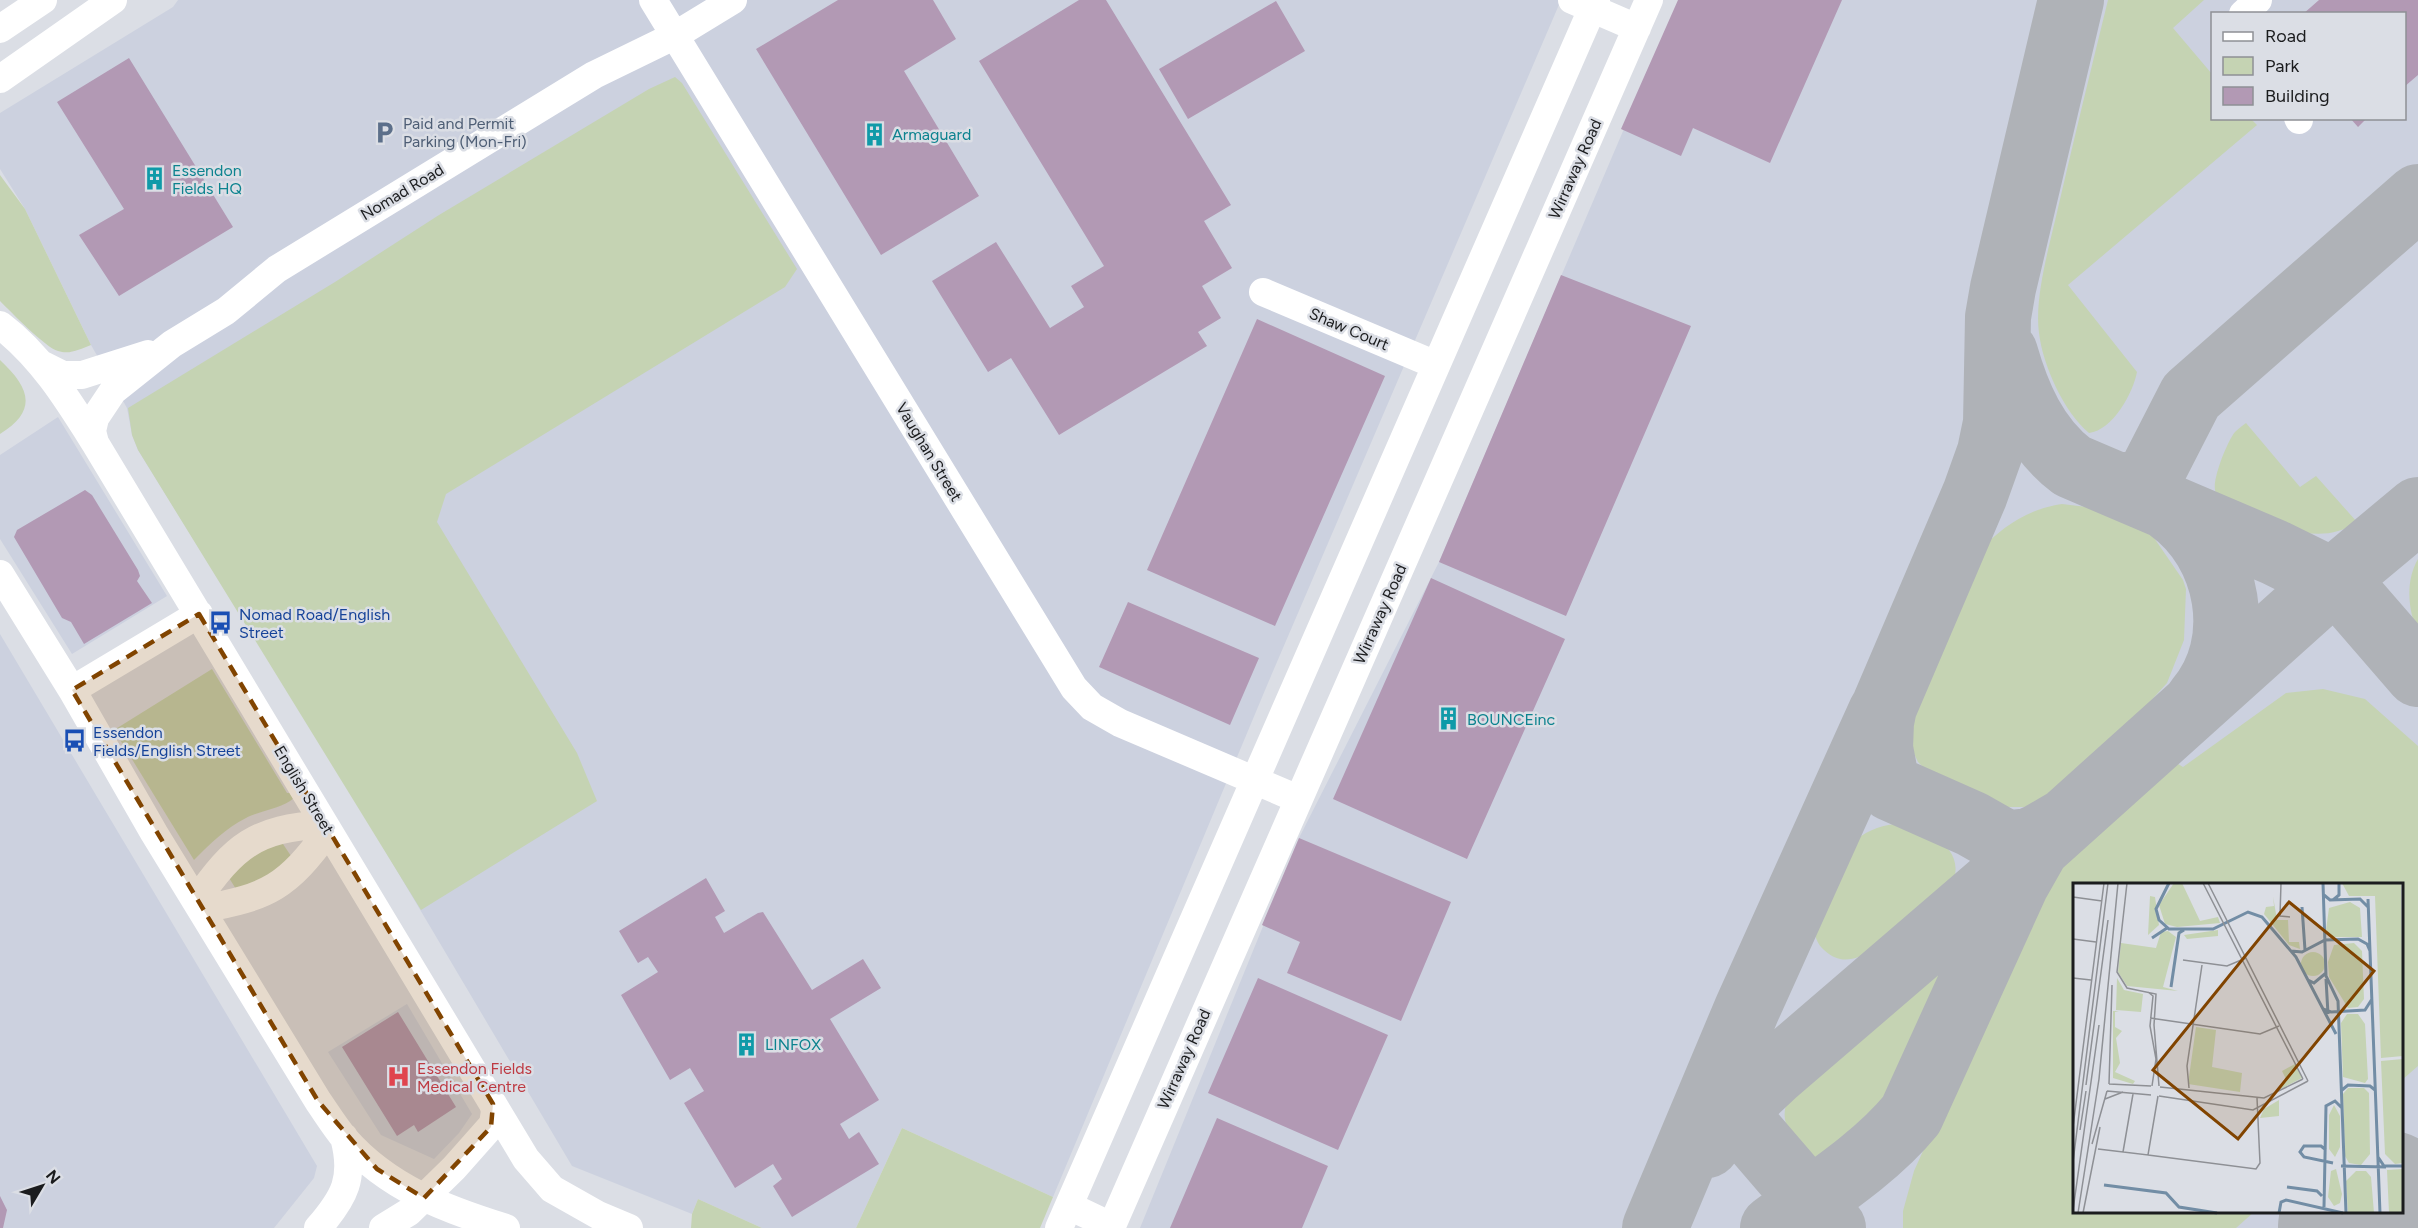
<svg xmlns="http://www.w3.org/2000/svg" width="2418" height="1228" font-family="Figtree,sans-serif">
<style>
.built{fill:#ccd1df;fill-rule:evenodd}
.green{fill:#c5d3b3}
.lines{fill:none;stroke-linecap:round;stroke-linejoin:round}
.taxiway{stroke:#afb2b7;stroke-width:66}
.runway{stroke:#afb2b7;stroke-width:166}
.building{fill:#b299b4}
.minor{stroke:#fff;stroke-width:28}
.marked{fill:#814400;fill-opacity:0.2;stroke:#814400;stroke-width:4.5;stroke-dasharray:12 8;stroke-linejoin:round}
.labels{text-anchor:middle;dominant-baseline:central;stroke-width:5;stroke-linejoin:round;paint-order:stroke}
.service-label{font-size:16px;fill:#4e5e75;stroke:#dbdee5;text-anchor:start}
.culture-label{font-size:16px;fill:#0d838f;stroke:#dbdee5;text-anchor:start}
.street-label{font-size:16px;fill:#1b1c1e;stroke:#dbdee5}
.transit-label{font-size:16px;fill:#164399;stroke:#dbdee5;text-anchor:start}
.health-label{font-size:16px;fill:#be3a42;stroke:#dbdee5;text-anchor:start}
.inset-river{fill:none;stroke:#728da5;stroke-width:3}
.inset-road{fill:none;stroke:#8e9095;stroke-width:1.5}
.view{fill:#814400;fill-opacity:0.15;stroke:#814400;stroke-width:3}
.inset-edge{fill:none;stroke:#1b1c1e;stroke-width:3}
</style>
<rect width="100%" height="100%" fill="#dbdee5"/>
<path class="built" d="M178 0H1561L1268 683 1053 1197 902 1128 856 1228H762L698 1199 692 1214 572 1166 342 778 138 450 132 435 127 408 91 345 25 209 0 169V113L173 7Z
M1679 0H2418V1228H1140L1299 838 1439 562ZM2212 14H2404V118H2212ZM2074 884H2402V1212H2074Z
M58 417 167 596 72 654 0 539V455Z
M0 634 317 1166 314 1178 274 1228H0Z
M407 1004 472 1114 459 1133 434 1159 381 1135 328 1052Z"/>
<path class="green" d="M2108 0H2204L2173 28 2212 74V118L2251 119 2257 125 2068 285 2137 372C2133 393 2113 430 2089 433 2064 412 2043 366 2039 333 2034 297 2050 244 2058 208 2074 139 2091 69 2108 0Z
M675 77 682 83 797 269 785 287 446 494 437 522 577 753 597 801 421 910 138 450 132 435 128 408 335 282 439 215 649 89Z
M0 175 25 209 91 345C80 349 70 355 58 351 46 348 10 311 0 301Z
M0 360C29 387 39 410 0 434Z
M2246 423 2300 487 2316 476 2357 522C2321 547 2278 527 2243 510 2234 505 2221 502 2216 493 2210 483 2228 440 2235 432 2238 429 2242 426 2246 423Z
M2062 504 2103 509 2145 527 2150 532 2183 580 2186 589 2184 640 2167 683 2137 716 2055 794 2032 807H2006L1927 771 1918 762 1908 741 1906 717 1979 552C2001 527 2028 509 2062 504Z
M2418 559V633C2408 610 2405 582 2418 559Z
M212 669 287 793H291L294 798C284 808 259 811 246 818 226 828 210 844 194 860L114 730Z
M2323 689 2365 699 2418 746V1066L2402 1080V884H2074V1212H2254L2236 1228H1903V1211L1914 1171 2032 909 2054 866 2175 762 2183 767 2286 693Z
M1894 824C1919 828 1961 842 1955 875 1941 897 1915 914 1895 931 1876 947 1849 974 1824 950 1817 944 1814 935 1814 925 1814 918 1847 849 1853 843 1863 832 1879 826 1894 824Z
M279 838 295 862 239 894 226 873Z
M1949 961 1891 1092 1816 1162C1797 1140 1774 1126 1790 1095Z
M902 1128 1053 1197 1040 1228H856Z
M698 1199 762 1228H691L692 1214Z"/>
<g class="lines">
<path class="taxiway" d="M2005 353C2017 395 2035 438 2072 466L2276 553 2341 585 2418 674
M2117 485H2136L2150 476 2191 396 2418 197
M2170 509C2229 551 2247 643 2198 700
M2064 822 2040 836 2029 841 2011 843 2002 841 1972 824 1891 788 1886 780 1880 748 1881 722 1884 707 1975 494 1990 452 1996 423 1998 317 2003 288 2071 0
M1733 1065 1734 1099 1747 1128 1833 1228
M1707 1145 1724 1120 1774 1073 2017 864
M1655 1228 1747 1009 1881 712
M1773 1228C1819 1194 1875 1159 1911 1115L2016 884 2037 847 2333 581 2418 510"/>
<path class="runway" d="M2361 1228 2380 1212"/>
</g>
<path class="building" d="M838 0H933L956 39 904 71 979 196 881 255 756 49Z
M1079 0H1106L1231 205 1204 221 1232 268 1202 286 1221 318 1198 332 1207 346 1059 435 1011 358 988 372 932 281 996 242 1050 328 1084 307 1071 286 1104 266 979 61Z
M1678 0H1842L1770 163 1693 128 1681 156 1621 129Z
M2319 0H2418V75L2404 87V14H2303Z
M1276 1 1305 51 1188 119 1159 69Z
M129 58 233 227 119 296 79 235 124 209 57 102Z
M2350 118H2367L2358 127Z
M1561 275 1691 326 1566 616 1439 562Z
M1257 319 1385 376 1275 626 1147 570Z
M85 490 92 495 138 570 140 576 137 581 152 603 84 644 71 622 62 618 14 537 17 530Z
M1431 578 1565 639 1467 859 1333 799Z
M1128 602 1259 658 1230 725 1099 667Z
M1299 838 1451 902 1401 1021 1287 973 1300 942 1262 925Z
M706 878 725 911 715 917 724 933 758 913 763 912 812 990 863 959 881 988 830 1019 879 1100 840 1124 849 1139 859 1132 879 1164 792 1217 773 1186 782 1179 773 1164 735 1188 684 1103 704 1091 690 1068 670 1080 621 995 658 972 648 957 638 963 619 931Z
M1258 978 1388 1035 1338 1150 1208 1093Z
M398 1012 456 1107 418 1132 414 1125 397 1136 342 1047Z
M1217 1118 1328 1166 1302 1228H1170Z
M0 1196 7 1210 3 1228H0Z"/>
<g class="lines">
<path class="minor" d="M653 0 1074 688 1092 707 1120 723 1298 799
M1572 0 1637 28
M2243 14 2258 0
M0 29 43 0
M0 79 113 0
M2298 118 2299 120
M1263 292 1436 365
M0 325C41 356 68 400 95 443L526 1159 552 1189 598 1215 629 1228
M41 364 63 375H82L148 354
M95 443 92 431 95 418 113 391 172 344 226 311 277 269 594 75 674 36 733 0
M0 574 72 690 154 833 318 1101C327 1114 335 1127 345 1139 388 1188 445 1209 506 1228
M72 690 199 614
M196 901C235 845 255 829 324 824
M201 909C269 897 287 887 328 831
M1069 1206 1111 1226
M318 1228C345 1197 355 1178 344 1137
M383 1228 409 1212 454 1168 493 1124 495 1111 493 1104
M1059 1228 1596 0
M1111 1228 1649 0"/>
</g>
<path class="marked" d="M199 614 493 1104 491 1127 424 1198 377 1169 318 1101 72 690Z"/>
<defs>
<symbol id="parking-bare" viewBox="-9 -9 18 18"><path d="M-3.5-5.5H1a3.5 3.5 0 0 1 0 7H-1V5.5H-3.5ZM-1-3.4V-.6H.8a1.4 1.4 0 0 0 0-2.8Z" fill="#5c6f8a" stroke="#dbdee5" stroke-width="2.5" paint-order="stroke"/></symbol>
<symbol id="building-bare" viewBox="-9 -9 18 18"><path d="M-4-6H4V6H1V3H-1V6H-4ZM-2.5-4.3h1.7v1.8h-1.7ZM.8-4.3h1.7v1.8H.8ZM-2.5-1h1.7V.8h-1.7ZM.8-1h1.7V.8H.8Z" fill="#0f9aa8" stroke="#dbdee5" stroke-width="2.5" paint-order="stroke"/></symbol>
<symbol id="bus-bare" viewBox="-9 -9 18 18"><path d="M-5-6H5V4H4V6H2V4H-2V6H-4V4H-5ZM-3.5-4V0h7V-4ZM-3.5 1.2v1.5H-2V1.2ZM2 1.2v1.5H3.5V1.2Z" fill="#1a4fb4" stroke="#dbdee5" stroke-width="2.5" paint-order="stroke"/></symbol>
<symbol id="hospital-bare" viewBox="-9 -9 18 18"><path d="M-5-5h3v3.5h4V-5h3V5h-3V1.5h-4V5h-3Z" fill="#e0444e" stroke="#dbdee5" stroke-width="2.5" paint-order="stroke"/></symbol>
</defs>
<g fill-rule="evenodd">
<use href="#parking-bare" x="368" y="116" width="33" height="33"/>
<use href="#building-bare" x="858" y="118" width="33" height="33"/>
<use href="#building-bare" x="138" y="162" width="33" height="33"/>
<use href="#bus-bare" x="204" y="606" width="33" height="33"/>
<use href="#building-bare" x="1432" y="702" width="33" height="33"/>
<use href="#bus-bare" x="58" y="724" width="33" height="33"/>
<use href="#building-bare" x="730" y="1028" width="33" height="33"/>
<use href="#hospital-bare" x="382" y="1060" width="33" height="33"/>
</g>
<g class="labels">
<g class="service-label">
<text x="403" y="123">Paid and Permit<tspan x="403" dy="18">Parking (Mon-Fri)</tspan></text>
</g>
<g class="culture-label">
<text x="892" y="134">Armaguard</text>
<text x="172" y="170">Essendon<tspan x="172" dy="18">Fields HQ</tspan></text>
<text x="1467" y="719">BOUNCEinc</text>
<text x="765" y="1044">LINFOX</text>
</g>
<g class="street-label">
<text transform="translate(1575 169) rotate(-66)">Wirraway Road</text>
<text transform="translate(402 192) rotate(-31)">Nomad Road</text>
<text transform="translate(1349 329) rotate(23)">Shaw Court</text>
<text transform="translate(929 452) rotate(59)">Vaughan Street</text>
<text transform="translate(1380 614) rotate(-66)">Wirraway Road</text>
<text transform="translate(304 790) rotate(59)">English Street</text>
<text transform="translate(1184 1059) rotate(-66)">Wirraway Road</text>
</g>
<g class="transit-label">
<text x="239" y="614">Nomad Road/English<tspan x="239" dy="18">Street</tspan></text>
<text x="93" y="732">Essendon<tspan x="93" dy="18">Fields/English Street</tspan></text>
</g>
<g class="health-label">
<text x="417" y="1068">Essendon Fields<tspan x="417" dy="18">Medical Centre</tspan></text>
</g>
</g>
<g transform="translate(2073 883)">
<rect width="330" height="330" fill="#dbdee5"/>
<path d="M101 0H109L127 38 145 34 147 40 104 44 92 41 86 22ZM269 0H328L330 173 308 175 302 13H276ZM77 13 82 14 86 42 75 52ZM200 13 204 37H215L216 59H226L227 66 216 62 191 31 193 24 201 23ZM277 19 287 25 289 54H258L253 47 256 25ZM145 47V53L114 56 111 52ZM95 48 103 54 90 104 105 108 54 103 45 89 48 60 83 65 88 49ZM281 60 289 68 291 116 285 124 275 125 256 94 255 79 261 62ZM228 81a12 12 0 1 1 24 0a12 12 0 1 1-24 0ZM44 95 51 107 70 111 68 129 43 127ZM40 128H46L42 129V144L49 148 43 155 47 180 42 189 62 198 60 201 40 195ZM274 131H285L292 141 295 196 292 200 270 194 268 140ZM123 144 143 147 139 184 169 190 167 209 115 201ZM330 176V280L322 281 312 271 308 178ZM222 181 229 195 204 208 214 198 209 188ZM275 205H291L296 210 297 271 288 282 276 280 272 273 270 211ZM206 217V233L187 235 191 226ZM261 222 267 233V264L262 274 256 266V232ZM263 286 269 311 267 320 261 323 255 314 258 288ZM330 286V330H316L314 287ZM283 288H293L298 294 301 330H275L273 298Z" fill="#c5d3b3"/>
<path class="inset-river" d="M96 0 83 26 86 37 96 46H140L175 29 189 34 223 74 263 151M250 0 253 93 265 118 273 330M251 12 257 17 287 16 295 24M295 16 307 330M260 17 266 12V0M229 24 232 67M79 55 94 45M218 68 229 69 252 57 285 56 294 61 297 68M253 96 255 131M235 97 241 100 253 90M98 104 106 50 111 47M250 126 258 129 292 127 299 116M269 207 275 202 297 203 302 207M253 267 248 263H231L227 269 231 274 260 280M305 274 311 283H330M268 283 313 284M31 302 93 310 106 324 144 330M214 304 244 308 249 313M251 324 253 223 262 218 269 225M206 330 208 319 213 317 270 330"/>
<path class="inset-road" d="M54 0 44 89 54 105 83 111 81 142 86 203M130 0 230 196M135 0 235 198M208 0 207 33 217 34M0 14 29 18M0 56 23 59M110 77 154 83 173 75M0 95 18 97M75 109 80 113 77 143 83 176 79 203M77 135 187 151 206 143M36 201 78 203M36 201 39 102M13 202 35 37M87 204 191 215 230 196M116 205 114 183 129 82M34 208 78 212M86 213 180 227 235 198M32 216 50 209M0 244 31 0M7 247 13 208M19 261 34 208M25 266 75 272 85 213M50 269 60 211M75 272 183 286 187 280 184 215M0 279 35 0M0 327 26 142M5 330 26 196 45 0M10 330 27 244"/>
<path class="view" d="M216 19 301 88 165 256 80 187Z"/>
<rect width="330" height="330" class="inset-edge"/>
</g>
<rect x="2211" y="12" width="195" height="108" fill="#dbdee5" stroke="#8e9095" stroke-width="1.5"/>
<rect x="2223" y="32" width="30" height="9" fill="#ffffff" stroke="#8e9095" stroke-width="1.5"/>
<text x="2265" y="42" font-size="18" fill="#1b1c1e">Road</text>
<rect x="2223" y="57" width="30" height="18" fill="#c5d3b3" stroke="#8e9095" stroke-width="1.5"/>
<text x="2265" y="72" font-size="18" fill="#1b1c1e">Park</text>
<rect x="2223" y="87" width="30" height="18" fill="#b299b4" stroke="#8e9095" stroke-width="1.5"/>
<text x="2265" y="102" font-size="18" fill="#1b1c1e">Building</text>
<g transform="translate(42 1186) rotate(51)" stroke="#dbdee5" stroke-width="4.5" paint-order="stroke">
<path d="M0-4.5L10 22L0 15L-10 22Z" fill="#1b1c1e"/>
<text y="-9" font-size="16" font-weight="bold" text-anchor="middle" fill="#1b1c1e">N</text>
</g>
</svg>
